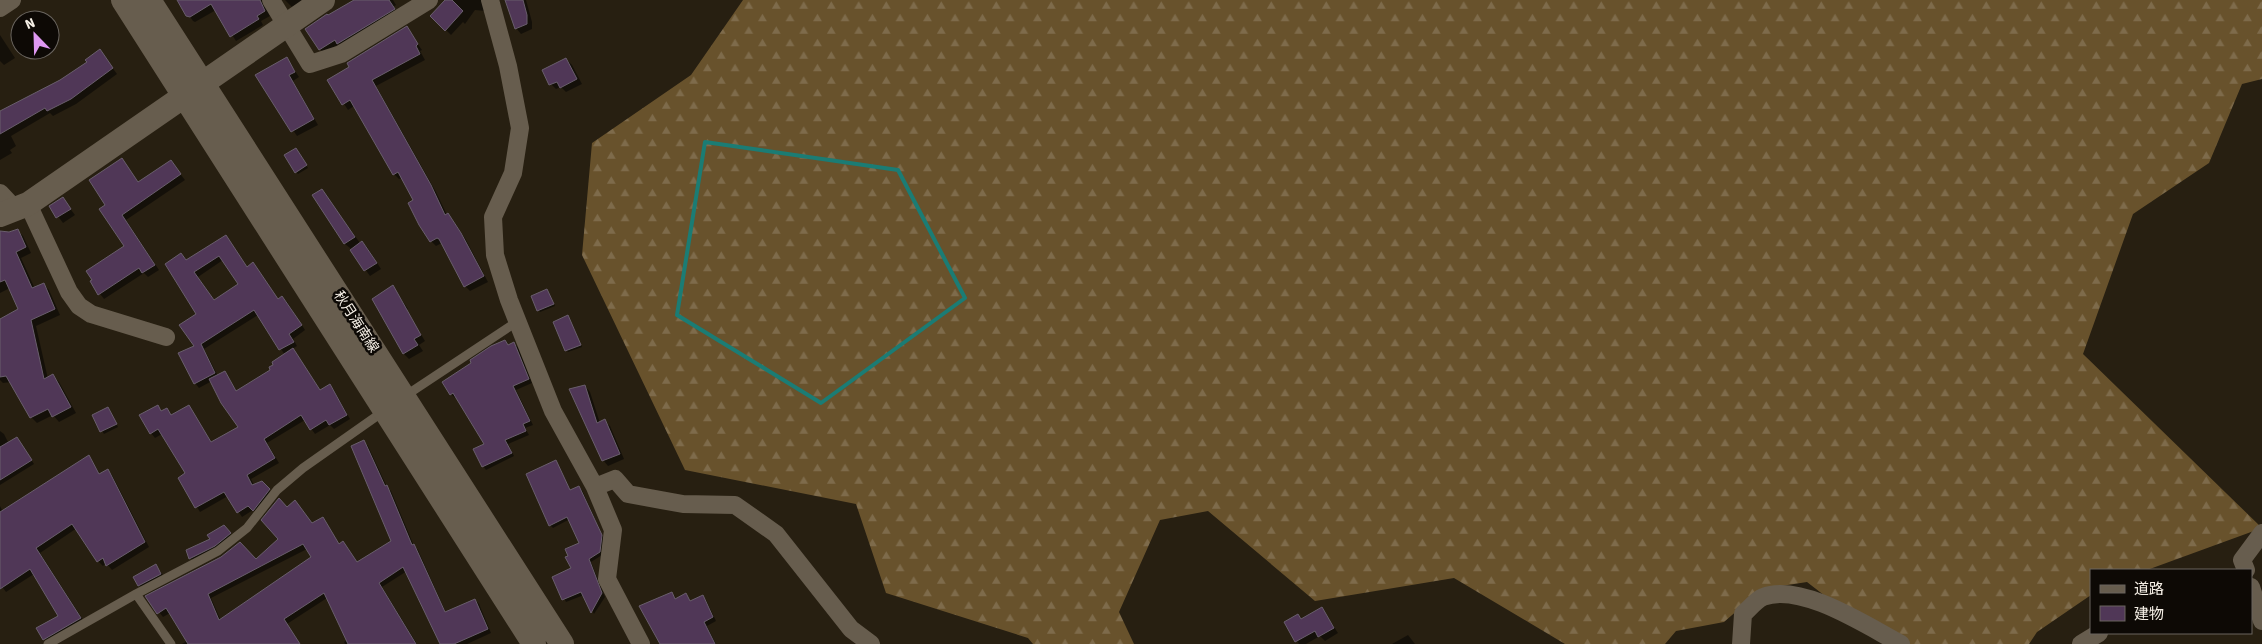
<svg xmlns="http://www.w3.org/2000/svg" width="2262" height="644" font-family="'Source Sans 3','Noto Sans JP',sans-serif">
<style>
.forest{fill:url(#forest-firs)}
.shadow{fill:#0007;fill-rule:evenodd}
.building{fill:#503757;stroke:#695e6c;fill-rule:evenodd}
.lines{fill:none;stroke-linecap:round;stroke-linejoin:round}
.lane{stroke:#675d4e;stroke-width:9}
.street{stroke:#675d4e;stroke-width:18}
.secondary{stroke:#675d4e;stroke-width:24}
.marked{fill:none;stroke:#1b7c74;stroke-width:4;stroke-linejoin:round}
.labels{text-anchor:middle;dominant-baseline:central;stroke-width:5;stroke-linejoin:round;paint-order:stroke}
.street-label{font-size:14px;fill:#f6f0e7;stroke:#0d0905}
</style>
<defs>
<pattern id="forest-firs" width="22" height="20" patternUnits="userSpaceOnUse" patternTransform="scale(1.25)"><rect width="22" height="20" fill="#68522c"/><path d="M5 1l3.5 6h-7zM16 11l3.5 6h-7z" fill="#7e6b4b"/></pattern>
</defs>
<rect width="100%" height="100%" fill="#271f11"/>
<path class="forest" d="M743 0H2262V79L2242 84 2209 163 2133 214 2083 354 2262 528 2147 570H2091V595L2037 632 2029 644H1887L1807 582 1762 589 1724 622 1676 631 1665 644H1565L1454 578 1315 601 1208 511 1160 520 1119 612 1134 644H1033L1028 638 886 593 856 504 685 470 582 255 592 143 691 75Z"/>
<path class="shadow" d="M178 0H268L265 6 270 16 261 21 263 25 236 41 216 10 195 22 193 21Z
M285 0H304L292 7Z
M357 0H393L396 5 393 7 398 13 342 47 339 44 324 53 320 49 328 17Z
M447 0H486L485 11 475 10 465 24 463 22 451 35 432 16Z
M506 0H526L532 22V29L521 34 516 28Z
M406 28 422 50 420 51 425 60 376 86 436 192 447 215 453 220 466 240 488 282 470 291 465 286 442 243 436 246 431 241 415 201 402 178 399 179 394 174 354 106 348 110 329 81Z
M0 35 15 58 4 65 0 61Z
M100 51 117 74 76 104 53 116 50 113 11 136 16 146 10 150 12 153 0 160V113L60 81 88 62Z
M287 59 299 77 293 81 318 125 297 136 256 75Z
M566 59 572 65 582 84 566 92 561 87 556 89 551 84Z
M298 152 308 168 298 174 296 172Z
M122 160 139 183 171 162 185 180 126 220 159 270 148 277 144 273 104 299 91 282 126 246 107 205Z
M322 191 360 243 362 242 367 247 381 269 370 276 350 248 345 244Z
M62 198 75 215 63 223 51 207Z
M17 230 23 236 31 253 21 258 35 289 43 284 49 290 60 315 36 326 48 379 53 376 59 382 76 413 59 422 53 415 37 423 31 417 11 382 3 383 0 380V320L20 310 10 288 0 293V234Z
M225 236 248 268 278 300 282 297 287 302 305 330 293 339 297 346 292 349 321 391 330 386 334 390 350 419 334 429 330 425 315 434 305 420 267 443 279 463 251 479 254 485 262 482 273 494 258 514 253 510 242 517 228 496 200 512 179 478 187 473 162 434 155 438 151 433 157 406 162 412 166 409 172 416 189 406 212 443 239 427 212 381 199 388 195 383 198 315 181 254 187 261ZM223 260 240 285 215 301 198 277ZM258 315 285 355 272 370 237 392 225 372 218 376 204 349Z
M393 287 408 309 406 310 425 341 419 345 423 351 409 359 404 354 373 299Z
M547 290 555 306 540 312 538 310Z
M568 317 582 347 568 352 566 350Z
M505 342 509 346 514 344 518 347 532 383 516 390 533 425 525 428 529 435 508 444 514 456 486 470 483 466 486 444 456 397 455 398 451 394Z
M585 386 590 392 600 423 604 421 610 426 624 459 608 466 603 460Z
M110 411 118 427 104 434 93 415Z
M0 431 4 434 9 444 17 438 34 464 0 485Z
M364 442 368 446 387 487 391 491 414 546 418 550 446 613 475 600 479 604 491 633 467 644H441L407 571 382 587 417 644H345L344 642 347 640 327 598 287 624 300 644H182L187 641 170 613 163 617 147 597 256 561 280 540 287 508 313 524 322 519 340 545 343 543 347 547 358 563 392 542ZM307 549 312 558 221 621 211 598Z
M89 456 100 474 108 470 112 475 149 547 112 570 106 563 103 566 98 561 77 528 40 553 85 623 49 644 38 629 60 617 34 574 6 592 0 584V506L3 512Z
M556 462 571 491 579 488 582 490 604 539 602 555 591 562 605 597 594 614 584 595 566 602 554 578 573 569 580 544 570 519 553 528 550 525Z
M224 527 232 536 217 548 193 560 190 558Z
M156 566 166 579 145 590 139 585Z
M671 593 676 599 686 595 691 602 702 597 706 600 716 621 707 626 716 644H661Z
M1322 609 1338 633 1325 641 1320 636 1306 644H1299L1286 622 1298 615 1303 620Z
M1408 635 1415 644H1392Z"/>
<path class="building" d="M177 0H260L265 11 257 16 259 19 230 37 211 4 190 17 186 16Z
M354 0H389L395 9 337 44 335 40 319 50 305 29 327 14 328 15Z
M445 0H452L463 11 445 31 430 16Z
M505 0H523L527 15V24L515 29Z
M407 26 418 44 416 46 420 54 372 80 431 185 445 215 448 213 461 233 484 276 464 287 439 239 437 238 430 242 419 225 408 203 413 200 398 172 393 175 350 100 342 105 327 80 349 67 347 63Z
M100 49 113 68 71 99 47 111 45 108 0 134V111L60 80 87 62 85 60Z
M287 57 295 72 289 75 314 119 291 132 255 75Z
M566 58 577 79 560 88 557 82 549 85 542 70Z
M296 148 307 165 295 173 284 155Z
M122 158 138 182 171 160 181 174 122 215 155 265 142 273 139 268 98 295 90 281 92 280 86 271 124 246 99 209 105 205 89 180Z
M322 189 355 237 344 244 312 195Z
M63 197 71 209 56 218 49 206Z
M18 229 26 247 16 252 32 288 44 283 55 309 31 320 44 379 53 374 71 407 52 417 48 409 30 418 6 376 0 377V319L18 309 5 280 0 282V231L9 232Z
M226 235 247 267 253 262 278 299 282 296 302 325 289 334 294 342 279 350 254 310 201 344 215 373 194 384 178 353 194 346 179 325 196 314 165 264 181 253 186 260ZM219 256 238 284 214 300 194 272Z
M362 241 377 263 364 271 350 250Z
M393 285 421 335 414 339 418 345 403 354 372 299Z
M547 289 554 304 537 311 531 296Z
M568 315 581 345 565 351 553 322Z
M505 340 508 345 514 342 529 379 513 386 530 421 523 424 526 431 505 440 512 453 482 467 473 449 484 444 453 393 450 395 442 382 471 363 470 360 491 346Z
M293 348 320 390 330 384 347 415 329 425 326 420 310 430 301 415 264 439 275 458 247 475 252 485 262 481 270 489 253 511 248 506 237 513 224 492 195 508 178 478 185 473 158 429 150 434 139 415 158 405 161 411 167 408 171 415 189 405 211 442 238 427 221 403 209 379 225 371 236 391 270 370 269 367 273 365 272 362Z
M585 385 597 423 605 419 620 454 602 461 569 389Z
M108 407 117 424 100 432 92 415Z
M17 437 32 460 0 480V447Z
M364 440 385 486 387 485 412 545 414 544 445 612 475 599 488 629 454 644H440L403 567 379 583 416 644H348L324 593 284 619 300 644H188L166 608 157 614 145 596 221 557 240 542 256 559 278 539 261 520 279 498 287 507 295 500 312 523 323 517 339 544 343 541 357 562 391 541 351 446ZM303 544 311 557 219 620 208 594Z
M89 455 99 474 108 469 145 542 106 566 103 558 97 562 72 524 36 548 81 618 43 640 36 628 58 616 30 569 0 589V512Z
M556 460 570 490 579 486 602 535 600 552 589 559 602 593 591 613 581 592 562 600 552 577 571 568 565 557 568 556 565 549 579 543 567 517 549 526 526 474Z
M224 525 231 533 215 546 189 559 186 550 210 539 207 535Z
M156 564 161 574 138 586 133 577Z
M672 592 675 599 686 593 690 601 703 595 713 617 704 622 715 644H660L639 606Z
M1322 607 1334 628 1318 637 1315 631 1295 642 1284 622 1298 614 1301 619Z"/>
<g class="lines">
<path class="lane" d="M405 396 518 321
M136 594 171 644
M48 644 136 594 218 551 247 528 277 490 303 468 384 411"/>
<path class="street" d="M271 0 310 64 341 54 429 0
M490 0 508 66 520 128 513 173 493 217 495 255 509 300 553 411 595 487 613 530 607 579 641 644
M0 8 12 0
M0 193 15 209
M28 204 69 292 79 306 91 314 166 337
M595 487 615 479 628 494 683 504 735 505 776 534 851 629 871 644
M2246 570 2242 560 2262 533
M2251 587 2262 621
M1741 644 1743 614C1749 609 1756 600 1763 597 1801 582 1867 626 1901 644
M2081 644 2099 633"/>
<path class="secondary" d="M123 0 534 644
M149 0 562 644
M0 215 28 204 323 0"/>
</g>
<path class="marked" d="M705 142 898 170 965 298 821 403 677 315Z"/>
<g class="labels">
<g class="street-label">
<text transform="translate(356 322) rotate(57)">秋月海南線</text>
</g>
</g>
<rect x="2090" y="569" width="162" height="65" fill="#0d0905" stroke="#6a655f"/>
<rect x="2100" y="585" width="25" height="8" fill="#675d4e" stroke="#6a655f"/>
<text x="2134" y="594" font-size="15" fill="#f6f0e7">道路</text>
<rect x="2100" y="606" width="25" height="15" fill="#503757" stroke="#6a655f"/>
<text x="2134" y="619" font-size="15" fill="#f6f0e7">建物</text>
<g transform="translate(35 35) rotate(337)"><circle r="24" fill="#0d0905" stroke="#6a655f"/>
<path d="M0-4L9 19L0 12L-9 19Z" fill="#de98f2"/>
<text y="-8" font-size="14" font-weight="bold" text-anchor="middle" fill="#f6f0e7">N</text>
</g>
</svg>
